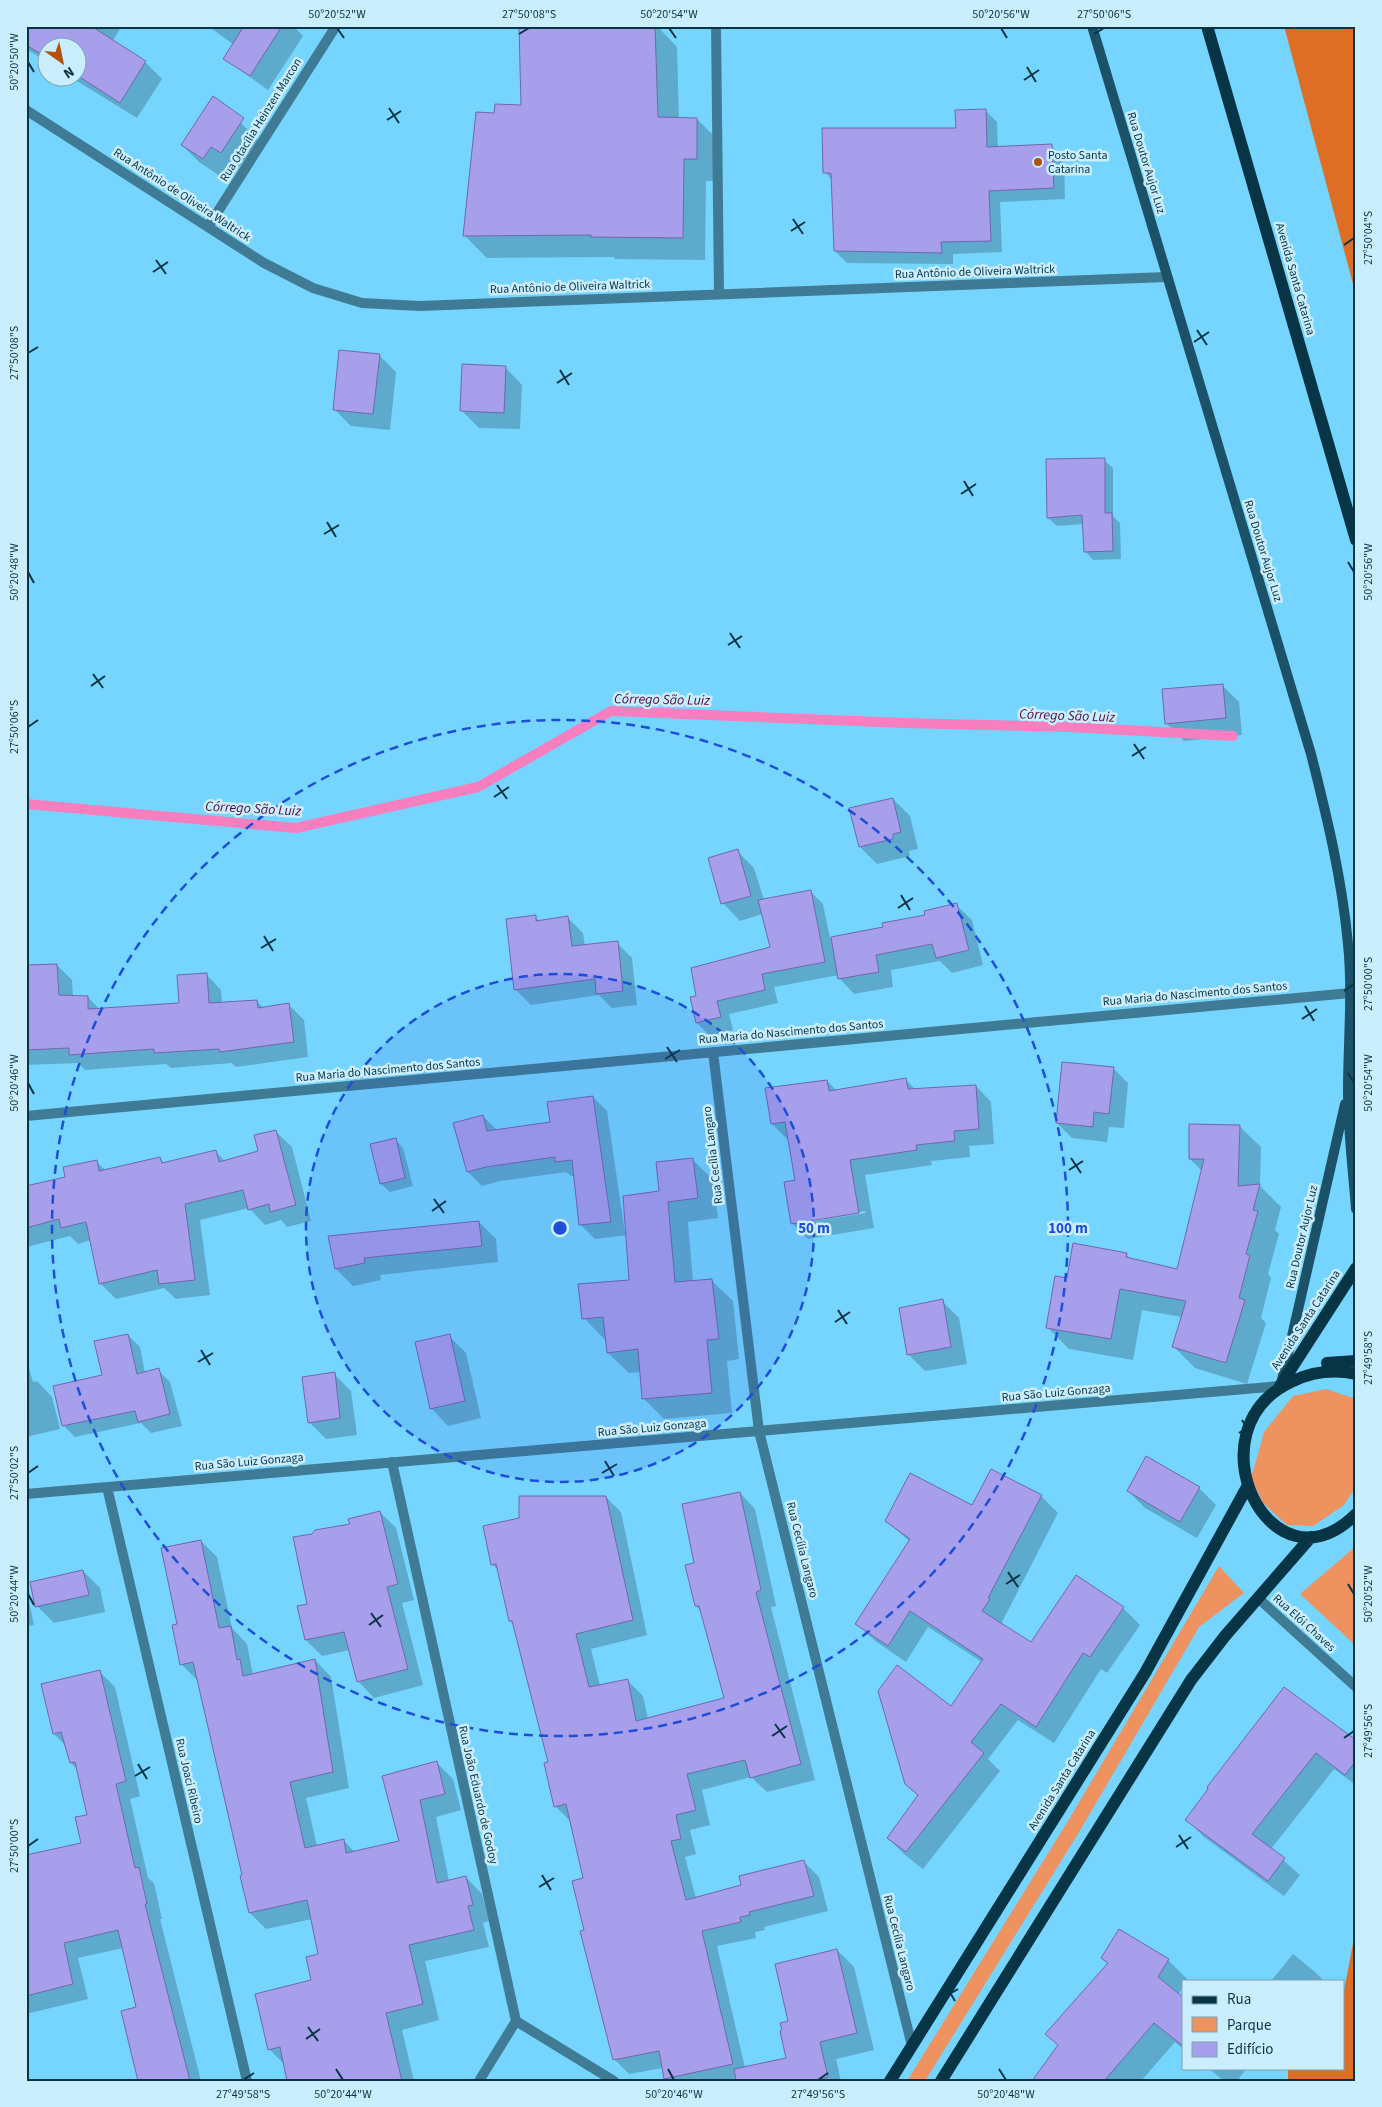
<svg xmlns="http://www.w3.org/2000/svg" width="1382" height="2107" font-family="'Source Sans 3',sans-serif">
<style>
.green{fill:#ee9260}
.forest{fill:#de6d25}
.shadow{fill:#0003;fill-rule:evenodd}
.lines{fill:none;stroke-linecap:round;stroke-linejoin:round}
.stream{stroke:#f77fbf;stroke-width:10}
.building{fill:#a79feb;stroke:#7067ad}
.street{stroke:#407b95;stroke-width:10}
.secondary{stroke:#1c5268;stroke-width:10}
.primary{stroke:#083546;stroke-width:12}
.ticks{fill:none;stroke:#083444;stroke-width:2}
.ring{fill:none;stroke:#1d4ed8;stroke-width:2.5;stroke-dasharray:9 6}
.poi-dot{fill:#b2520e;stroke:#cbeeff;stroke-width:2}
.labels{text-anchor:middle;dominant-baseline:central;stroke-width:5;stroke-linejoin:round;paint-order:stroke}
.street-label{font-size:12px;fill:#083444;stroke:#cbeeff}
.poi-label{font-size:12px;fill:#083444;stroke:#cbeeff;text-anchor:start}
.water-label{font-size:14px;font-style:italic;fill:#540938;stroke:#cbeeff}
.centre{fill:#1d4ed8;stroke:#cbeeff;stroke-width:2.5}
.ring-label{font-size:15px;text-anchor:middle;font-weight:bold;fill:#1d4ed8;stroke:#cbeeff;stroke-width:5;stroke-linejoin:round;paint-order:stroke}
.neatline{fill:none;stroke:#083444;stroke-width:2}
.ticks-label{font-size:12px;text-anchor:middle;fill:#083444}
</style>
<rect width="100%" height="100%" fill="#75d5ff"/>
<path class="green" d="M1326 1389 1356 1399V1487L1344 1505 1313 1526 1287 1525 1263 1503 1251 1478 1264 1432 1293 1396Z
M1356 1546V1646L1300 1594Z
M1219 1566 1244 1593 1199 1627 1081 1829 925 2081H907L1068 1821Z"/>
<path class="forest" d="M1284 26H1356V295Z
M1356 1928V2081H1288V2068H1343V1996Z"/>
<path class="shadow" d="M26 26H122L112 42 145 62 162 79 137 118 72 78H78V48H48V62L26 49Z
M208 26H293L303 36 268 90 243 72 227 56 234 45Z
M521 26H657L677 47 679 119H697L719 141V181H706L705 260 615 259 614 257 487 258 464 235 495 114 522 106Z
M985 110 997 122 998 148 1052 146 1064 158 1065 199 1000 202 1002 252 953 254V264L847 263 835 251 832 180 825 172 957 130Z
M241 123 258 140 238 169 229 163 220 176 199 162 182 145Z
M379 355 396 372 390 430 351 426 334 409Z
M505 367 522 385 520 429 479 428 462 411Z
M1104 460 1113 468V516L1120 523 1121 559 1093 560 1085 551 1084 524 1057 526 1048 518Z
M1222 685 1239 702 1242 735 1184 741 1166 723Z
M893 799 910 816 918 849 909 851 910 856 877 864 860 847Z
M737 851 754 868 764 900 810 891 823 904 830 938 885 928 956 905 972 920 983 965 952 973 940 961 891 970 893 987 854 994 839 978V975L774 987 778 1003 729 1014 733 1030 710 1036 697 1023 698 996 772 948 762 914 740 921 723 903Z
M535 917 540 921 568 918 583 933 585 946 617 943 632 958 637 1005 612 1008 599 995 531 1005 516 990Z
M57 965 72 980 73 997H88L100 1010 180 1005 206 974 221 990 222 1004 257 1001 263 1008 288 1004 304 1020 308 1057 236 1067 232 1063 171 1068 166 1064 85 1070 78 1063 26 1065V966Z
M1113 1068 1128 1083 1124 1128 1109 1127 1107 1142 1072 1138 1057 1123Z
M905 1079 916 1090 976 1086 991 1102 994 1144 969 1146 970 1157 931 1161 932 1165 865 1175 874 1228 808 1239 792 1223 797 1181 789 1139H787L772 1124 827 1081 837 1091ZM865 1211 866 1213 803 1223V1221Z
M593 1097 607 1111 625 1233 693 1160 713 1180 718 1218 688 1222 693 1282 712 1281 733 1301 739 1359 727 1361 732 1413 664 1419 644 1399 641 1372 629 1373 608 1353 607 1339H604L584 1318 630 1282 627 1235 595 1239 581 1225 575 1176H571L566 1172 500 1181 482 1186 468 1172 483 1116 498 1131 551 1123Z
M1239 1126 1261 1147 1260 1186 1281 1207 1275 1230 1279 1234 1268 1274 1271 1278 1261 1318 1266 1323 1247 1384 1195 1368 1173 1346 1182 1317 1142 1310 1133 1360 1069 1349 1047 1327 1068 1280 1126 1254 1131 1259 1178 1270 1202 1171 1190 1159Z
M276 1132 292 1147 311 1221 287 1227 281 1220 265 1225 249 1208 200 1220 210 1295 176 1299 164 1288 116 1299 100 1283 91 1240 78 1244 70 1236 26 1247V1188L66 1178 96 1161 106 1171 159 1158 165 1164 215 1151 225 1161 259 1152Z
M395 1139 403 1148 413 1186 390 1192 381 1184Z
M479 1222 496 1239 498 1262 380 1275 381 1280 353 1286 336 1269 330 1237Z
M942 1301 959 1318 967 1364 925 1371 908 1354Z
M128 1335 140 1347 145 1373 158 1370 170 1382 182 1426 151 1433 141 1423 75 1437 63 1425 104 1376Z
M449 1336 466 1353 481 1418 448 1426 431 1408Z
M26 1358 33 1382 37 1381 52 1397 60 1429 26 1437Z
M334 1374 351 1391 357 1435 326 1439 309 1422Z
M1199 1488 1216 1505 1197 1538 1145 1508 1128 1491Z
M740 1493 755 1509 776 1606 771 1607 815 1780 767 1792 751 1777 702 1790 710 1825 690 1830 696 1854 685 1857 696 1898 743 1886 804 1862 819 1877 828 1911 764 1927 765 1930 755 1932 756 1938 717 1946 745 2068 787 2059 790 2022 837 1950 854 1967 874 2050 836 2059 841 2081H668L663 2068 629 2074 614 2059 586 1931 585 1879 571 1822 555 1806 550 1763 514 1625 510 1621 498 1570 492 1564 606 1497 621 1512 647 1635 591 1649 600 1686 628 1681 643 1696 648 1719 726 1699 701 1611 696 1606V1564Z
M1041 1496 1058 1513 1001 1624 1032 1644 1123 1608 1140 1625 1107 1673 1101 1669 1054 1743 1018 1720 988 1759 1000 1771 923 1869 905 1855 888 1838 919 1797 906 1783 982 1662 928 1627 906 1662 874 1640 856 1623 910 1542 886 1520Z
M380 1512 396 1528 414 1600 402 1603 423 1685 374 1698 358 1681 350 1650 322 1656 306 1640 308 1605Z
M201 1541 217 1557 232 1628 247 1644 253 1675 315 1660 331 1677 349 1788 306 1798 317 1846 343 1840 355 1852 401 1842 384 1776 437 1763 453 1779 461 1810 436 1817 449 1881 466 1877 482 1894 489 1921 483 1923 489 1947 425 1961 439 2020 402 2030 414 2081H289L285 2065 269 2049 312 1981 320 1955 312 1919 266 1929 250 1913 244 1876 198 1681 181 1664 178 1625Z
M83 1571 100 1588 105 1612 54 1623 37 1606Z
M26 1588 34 1625 26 1626Z
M100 1672 115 1687 140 1796 130 1799 148 1878 154 1883 162 1919H160L201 2081H140L138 2008 123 1948 78 1958 88 1999 26 2014V1903L83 1844 88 1816 78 1770 71 1763 66 1746 54 1734 42 1685Z
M1285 1688 1356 1741V1785L1334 1769 1271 1849 1300 1875 1284 1896 1204 1837 1187 1820Z
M1293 1954 1315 1972 1324 1981H1271Z
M1102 1958 1168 1960 1188 1980 1183 1981V1987L1178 1995 1183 1999V2049L1175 2042 1141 2081H1034L1059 2046 1108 1964Z
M1208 2068H1247L1237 2081H1224Z"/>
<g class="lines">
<path class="stream" d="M26 804 296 828 478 787 611 711 904 723 1070 727 1233 736"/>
</g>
<path class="building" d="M26 26H91L146 61 120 103 78 76V48H48V58L26 45Z
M244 26H282L250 76 223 59Z
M519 26H655L658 117 697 118V159H684L683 238 591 237V235L463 236 476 112 494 113 495 104 521 105Z
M213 96 244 118 221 153 211 147 203 159 181 145Z
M986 109 987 147 1052 144 1054 188 989 191 991 241 941 242 942 253 834 251 831 173H823L822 128H956L955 110Z
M339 350 380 354 373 414 333 410Z
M462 364 506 366 504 413 460 411Z
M1105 458V513H1112L1113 551 1084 552 1082 515 1047 518 1046 459Z
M1223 684 1226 718 1165 724 1162 689Z
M893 798 901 832 893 834V839L859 847 849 808Z
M738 849 751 896 721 904 708 858Z
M811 890 825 962 762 974 765 990 717 1001 721 1017 696 1023 690 997 696 996 691 968 770 947 758 900Z
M957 903 969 950 936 958 932 944 876 955 879 972 838 979 831 937 883 927 882 923 925 915 924 911Z
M536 915V921L568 916 572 946 618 941 623 991 596 994 595 979 514 990 506 919Z
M57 964 59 995 88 996V1009L179 1003 177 975 207 973 209 1003 257 1000 258 1008 289 1003 294 1042 220 1052 219 1049 154 1053V1049L69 1055V1048L26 1050V965Z
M1062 1062 1114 1067 1109 1114 1094 1112 1093 1127 1056 1123Z
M906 1078 908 1089 976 1085 979 1129 954 1131 955 1141 916 1145 917 1150 850 1160 859 1213 791 1224 784 1182 795 1180 785 1122 771 1124 765 1088 827 1080 829 1091Z
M593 1096 611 1222 579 1225 572 1160 555 1162V1157L486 1167 467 1172 453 1123 483 1115 487 1131 550 1122 547 1102Z
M1189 1124 1240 1125 1238 1186 1260 1184 1253 1210 1258 1211 1246 1254 1250 1255 1239 1298 1245 1300 1226 1363 1172 1347 1186 1301 1120 1289 1111 1339 1046 1328 1055 1276 1067 1278 1073 1243 1127 1253 1126 1257 1177 1269 1204 1159H1189Z
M276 1130 296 1205 270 1212 269 1204 248 1210 243 1190 185 1204 195 1280 159 1284 157 1270 99 1284 86 1222 61 1228 59 1219 26 1228V1186L65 1177 63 1167 97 1160 99 1171 160 1157 162 1163 216 1150 219 1162 258 1151 254 1135Z
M396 1138 405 1178 380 1184 370 1144Z
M693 1158 698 1198 668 1202 675 1282 712 1279 719 1339 707 1340 712 1393 642 1399 638 1349 607 1353 603 1317 582 1319 578 1284 629 1280 623 1196 659 1191 656 1162Z
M479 1221 482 1246 364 1258 365 1263 335 1269 328 1236Z
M943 1299 951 1347 907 1355 899 1308Z
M128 1334 137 1374 159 1368 170 1414 138 1422 135 1411 62 1426 53 1386 102 1375 94 1341Z
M450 1334 465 1401 430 1409 415 1342Z
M335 1372 340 1418 308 1423 302 1377Z
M1146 1456 1200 1487 1180 1522 1127 1491Z
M991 1469 1042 1495 988 1598 990 1599 982 1611 1031 1642 1076 1575 1124 1607 1090 1657 1083 1653 1036 1727 1001 1704 971 1742 984 1753 906 1852 887 1838 918 1795 905 1784 878 1691 897 1665 951 1706 983 1659 910 1611 888 1646 855 1624 910 1539 885 1521 910 1473 972 1505Z
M740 1492 761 1590 756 1592 801 1764 750 1778 745 1760 687 1774 696 1810 676 1815 681 1839 671 1841 686 1900 741 1885 739 1876 804 1860 814 1896 749 1912 750 1915 740 1917 741 1922 702 1931 733 2064 664 2079 659 2051 613 2060 580 1931 584 1930 572 1881 583 1878 566 1804 554 1807 544 1763 548 1762 512 1621H509L496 1564 491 1565 483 1526 519 1518V1496H606L633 1620 576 1634 589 1687 628 1679 636 1721 724 1698 699 1606H695L685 1565 694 1563 682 1504Z
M380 1511 398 1584 387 1587 408 1669 357 1682 344 1632 305 1640 297 1606 307 1604 293 1537 312 1534 315 1530 350 1524 348 1519Z
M201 1540 219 1628 231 1626 237 1660 240 1659 243 1676 315 1659 333 1772 290 1782 305 1848 344 1839 346 1853 399 1841 382 1776 437 1761 445 1794 420 1800 437 1883 466 1876 473 1905 468 1906 474 1930 409 1945 423 2004 386 2013 402 2081H287L280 2047 268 2050 255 1994 311 1980 306 1957 318 1954 307 1900 249 1913 240 1876 242 1875 193 1662 180 1665 172 1625 177 1624 161 1548Z
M83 1570 89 1595 35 1607 30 1582Z
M100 1670 126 1781 116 1784 135 1868 139 1867 147 1904H145L190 2081H138L121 2011 136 2007 118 1930 64 1943 73 1984 26 1996V1855L81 1843 75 1817 87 1815 75 1762 70 1763 61 1732 53 1734 41 1684Z
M1284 1687 1356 1740V1761L1345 1775 1316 1753 1252 1834 1285 1858 1268 1881 1185 1820 1208 1789 1207 1787Z
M1119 1929 1169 1959 1158 1977 1183 1997V2046L1154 2023 1104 2081H1032L1058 2045 1045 2034 1108 1963 1101 1958Z
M837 1949 857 2033 820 2042 828 2077 812 2081H736L734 2069 786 2058 780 2031 782 2030 780 2023 788 2021 775 1964Z"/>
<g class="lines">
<path class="street" d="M716 26 719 294
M26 110 264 263 313 288 362 303 420 306 1167 277
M208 227 336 26
M713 1052 759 1431 912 2046
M26 1116 1350 993
M392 1462 516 2021 614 2081
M107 1487 247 2081
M26 1494 1280 1386
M1258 1598 1356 1687
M479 2081 516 2021"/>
<path class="secondary" d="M1092 26 1311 754C1327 817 1342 879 1348 944 1353 993 1348 1042 1348 1092 1348 1130 1353 1170 1356 1209
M1282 1380 1345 1104"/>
<path class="primary" d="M1207 26 1356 540
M1327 1363 1356 1361
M1356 1374C1334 1369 1314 1371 1293 1381 1188 1428 1270 1599 1356 1514
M1280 1386 1356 1268
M890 2081 1145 1673 1247 1487
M941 2081 1191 1680 1225 1636 1311 1537"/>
</g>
<path class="ticks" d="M337 28 344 38M669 28 676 38M1001 28 1007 38M519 34 529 28M1094 34 1104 28M28 62 34 72M1027 67 1036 82M1024 80 1039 70M389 108 399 123M387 120 401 111M793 219 803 234M791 231 805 222M1344 245 1354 238M156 260 166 274M153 272 168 262M1197 330 1207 345M1194 342 1209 332M28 353 38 347M560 370 569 385M557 383 572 373M964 481 973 496M961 494 976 484M327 522 336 537M324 534 339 525M1348 562 1354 572M28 572 34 583M730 633 740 648M728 645 742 636M93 674 103 688M91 686 105 676M28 727 38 720M1134 744 1144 759M1132 756 1146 747M497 785 507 799M494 797 509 787M901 895 910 910M898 908 913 898M264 936 273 951M261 948 276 939M1344 991 1354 984M1305 1006 1314 1021M1302 1019 1317 1009M667 1047 677 1062M665 1059 680 1050M1348 1073 1354 1083M28 1083 34 1094M1071 1158 1081 1173M1069 1170 1083 1161M434 1199 444 1213M432 1211 446 1201M838 1310 847 1324M835 1322 850 1312M201 1350 210 1365M198 1362 213 1353M1344 1365 1354 1358M1242 1420 1251 1435M1239 1433 1254 1423M605 1461 614 1476M28 1473 38 1466M602 1473 617 1464M1008 1572 1018 1587M1006 1584 1020 1575M1348 1584 1354 1594M28 1594 34 1605M371 1613 381 1627M369 1625 383 1615M775 1724 785 1738M772 1736 787 1726M1344 1738 1354 1731M138 1764 147 1779M135 1776 150 1767M1179 1835 1188 1849M28 1846 38 1839M1176 1847 1191 1837M542 1875 551 1890M539 1887 554 1878M946 1986 955 2001M943 1998 958 1989M308 2027 318 2041M306 2039 320 2029M336 2069 343 2080M668 2069 674 2080M999 2069 1006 2080M243 2080 254 2073M818 2080 828 2073"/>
<circle cx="560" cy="1228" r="254" fill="#1d4ed8" fill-opacity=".12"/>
<g class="ring">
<circle cx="560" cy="1228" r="254"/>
<circle cx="560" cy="1228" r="508"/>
</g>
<circle class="poi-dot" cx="1038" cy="162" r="5"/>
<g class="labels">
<g class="street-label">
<text transform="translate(261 120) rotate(-58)">Rua Otacília Heinzen Marcon</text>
<text transform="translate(1146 163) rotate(73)">Rua Doutor Aujor Luz</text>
<text transform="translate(182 195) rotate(33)">Rua Antônio de Oliveira Waltrick</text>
<text transform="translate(975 272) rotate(-2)">Rua Antônio de Oliveira Waltrick</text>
<text transform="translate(1295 279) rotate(74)">Avenida Santa Catarina</text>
<text transform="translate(570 287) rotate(-2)">Rua Antônio de Oliveira Waltrick</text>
<text transform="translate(1263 551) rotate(73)">Rua Doutor Aujor Luz</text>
<text transform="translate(1195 994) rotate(-5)">Rua Maria do Nascimento dos Santos</text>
<text transform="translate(791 1032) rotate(-5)">Rua Maria do Nascimento dos Santos</text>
<text transform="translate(388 1070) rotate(-5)">Rua Maria do Nascimento dos Santos</text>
<text transform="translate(713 1155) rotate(-97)">Rua Cecília Langaro</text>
<text transform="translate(1302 1237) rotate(-77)">Rua Doutor Aujor Luz</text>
<text transform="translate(1306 1320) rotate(-57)">Avenida Santa Catarina</text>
<text transform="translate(1056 1393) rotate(-5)">Rua São Luiz Gonzaga</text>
<text transform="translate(652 1428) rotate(-5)">Rua São Luiz Gonzaga</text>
<text transform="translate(249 1462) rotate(-5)">Rua São Luiz Gonzaga</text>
<text transform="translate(802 1550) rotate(76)">Rua Cecília Langaro</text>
<text transform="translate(1304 1623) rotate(42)">Rua Elói Chaves</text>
<text transform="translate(1062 1780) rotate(-58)">Avenida Santa Catarina</text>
<text transform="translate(189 1781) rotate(77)">Rua Joaci Ribeiro</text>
<text transform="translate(478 1795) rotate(77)">Rua João Eduardo de Godoy</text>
<text transform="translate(899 1943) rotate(76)">Rua Cecília Langaro</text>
</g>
<g class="poi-label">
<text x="1048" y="155">Posto Santa<tspan x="1048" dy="14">Catarina</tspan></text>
</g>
<g class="water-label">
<text transform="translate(662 700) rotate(1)">Córrego São Luiz</text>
<text transform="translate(1067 716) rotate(2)">Córrego São Luiz</text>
<text transform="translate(253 809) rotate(3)">Córrego São Luiz</text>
</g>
</g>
<circle cx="560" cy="1228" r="8" class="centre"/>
<g class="ring-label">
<text x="814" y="1233">50 m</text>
<text x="1068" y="1233">100 m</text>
</g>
<rect width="1382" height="2107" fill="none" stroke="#cbeeff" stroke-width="55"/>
<rect x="1182" y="1980" width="162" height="90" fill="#cbeeff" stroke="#7da4b4"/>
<rect x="1192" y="1996" width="25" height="8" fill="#083546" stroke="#7da4b4"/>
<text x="1227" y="2004" font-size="15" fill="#083444">Rua</text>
<rect x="1192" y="2017" width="25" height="15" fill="#ee9260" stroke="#7da4b4"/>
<text x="1227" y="2030" font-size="15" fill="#083444">Parque</text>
<rect x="1192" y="2042" width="25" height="15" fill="#a79feb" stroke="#7da4b4"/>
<text x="1227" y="2054" font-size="15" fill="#083444">Edifício</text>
<g transform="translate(62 62) rotate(147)"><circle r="24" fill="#cbeeff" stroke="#7da4b4"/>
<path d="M0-4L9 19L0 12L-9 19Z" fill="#b2520e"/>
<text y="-8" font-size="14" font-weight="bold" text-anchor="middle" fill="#083444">N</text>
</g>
<rect x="28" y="28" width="1326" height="2052" class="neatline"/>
<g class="ticks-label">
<text x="337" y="18">50°20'52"W</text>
<text x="529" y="18">27°50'08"S</text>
<text x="669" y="18">50°20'54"W</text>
<text x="1001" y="18">50°20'56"W</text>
<text x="1104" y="18">27°50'06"S</text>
<text transform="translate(14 62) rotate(-90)" y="4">50°20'50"W</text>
<text transform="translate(1368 238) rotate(-90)" y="4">27°50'04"S</text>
<text transform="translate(14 353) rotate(-90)" y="4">27°50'08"S</text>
<text transform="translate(1368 572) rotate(-90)" y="4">50°20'56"W</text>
<text transform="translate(14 572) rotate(-90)" y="4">50°20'48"W</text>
<text transform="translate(14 727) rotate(-90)" y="4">27°50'06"S</text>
<text transform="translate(1368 984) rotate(-90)" y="4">27°50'00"S</text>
<text transform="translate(1368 1083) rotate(-90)" y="4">50°20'54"W</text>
<text transform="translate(14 1083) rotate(-90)" y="4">50°20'46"W</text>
<text transform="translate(1368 1358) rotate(-90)" y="4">27°49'58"S</text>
<text transform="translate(14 1473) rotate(-90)" y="4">27°50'02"S</text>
<text transform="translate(1368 1594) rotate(-90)" y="4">50°20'52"W</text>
<text transform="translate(14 1594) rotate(-90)" y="4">50°20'44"W</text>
<text transform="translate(1368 1731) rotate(-90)" y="4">27°49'56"S</text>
<text transform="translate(14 1846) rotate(-90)" y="4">27°50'00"S</text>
<text x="243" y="2098">27°49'58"S</text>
<text x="343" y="2098">50°20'44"W</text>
<text x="674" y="2098">50°20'46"W</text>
<text x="818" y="2098">27°49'56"S</text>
<text x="1006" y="2098">50°20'48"W</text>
</g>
</svg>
